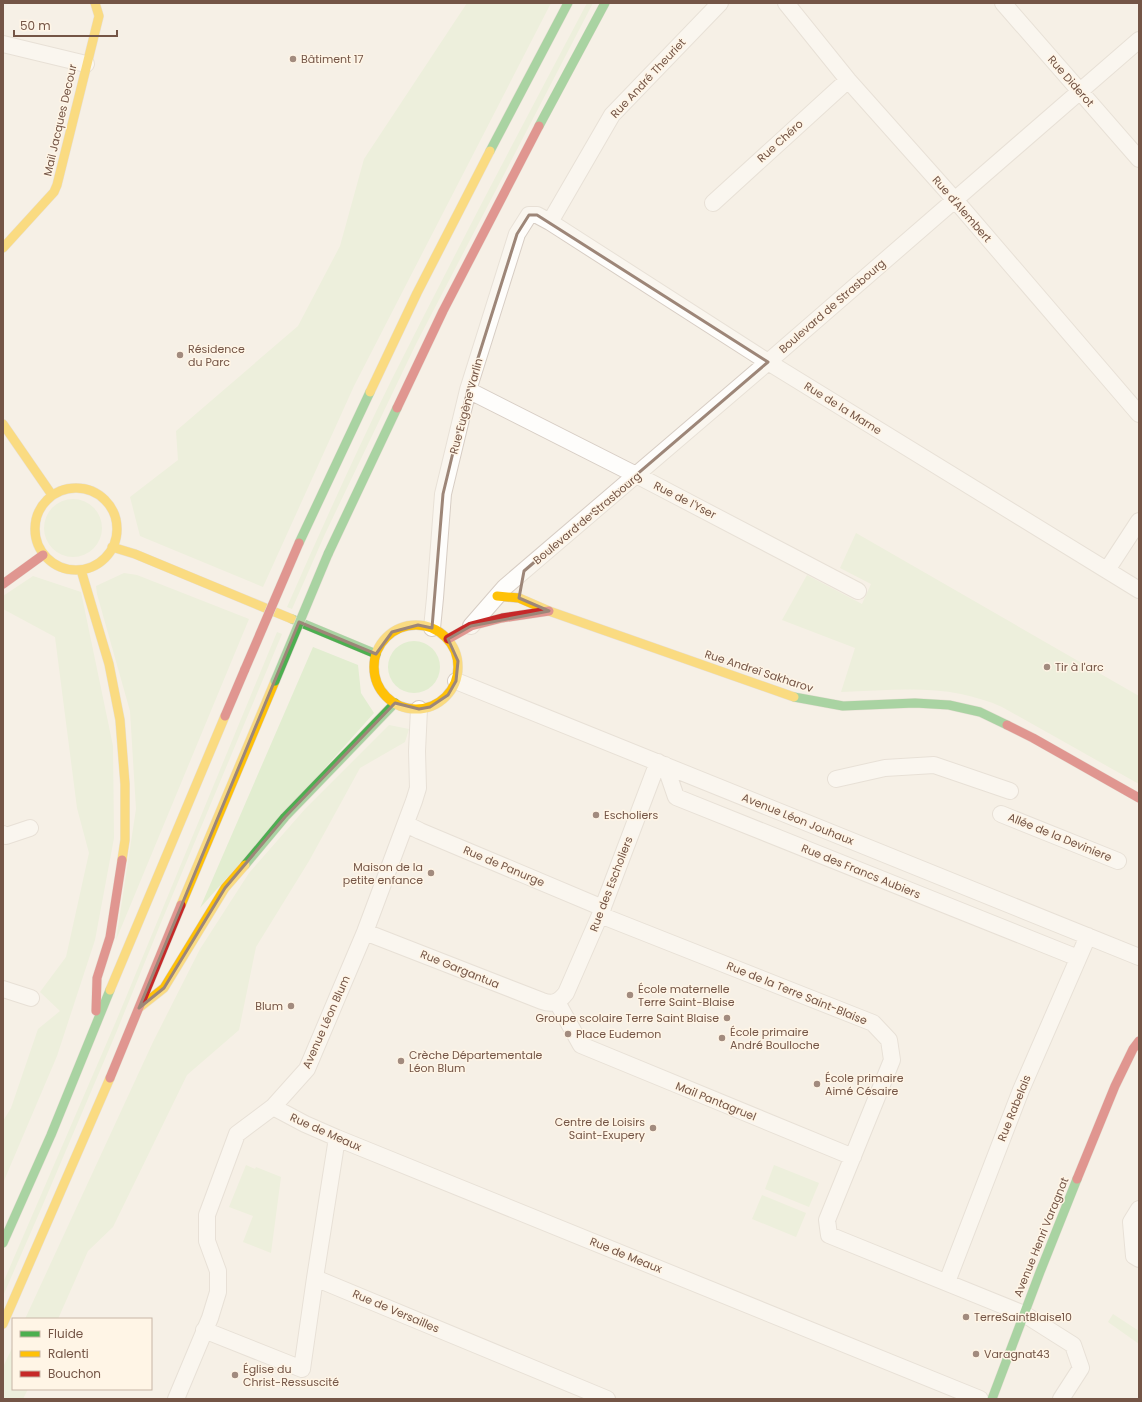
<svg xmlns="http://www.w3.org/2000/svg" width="1142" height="1402" font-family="Poppins,sans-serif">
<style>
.green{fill:#e2edd0}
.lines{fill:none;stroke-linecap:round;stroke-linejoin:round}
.street-casing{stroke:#d7cdc4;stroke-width:18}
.fast-casing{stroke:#d7ccc3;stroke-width:10}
.slow-casing{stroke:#d7ccc3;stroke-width:10}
.jam-casing{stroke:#d7ccc3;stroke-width:10}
.street{stroke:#fefdfb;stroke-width:16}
.fast{stroke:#4caf50;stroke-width:9}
.slow{stroke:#ffc107;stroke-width:9}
.jam{stroke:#c62828;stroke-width:9}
.fast-bridge-casing{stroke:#d5cac3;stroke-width:10;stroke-linecap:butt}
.jam-bridge-casing{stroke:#d5cac3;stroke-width:10;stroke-linecap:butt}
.fast-bridge{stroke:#4caf50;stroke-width:9}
.jam-bridge{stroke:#c62828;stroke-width:9}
.marked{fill:none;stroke:#9d8678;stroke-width:3;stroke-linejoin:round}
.poi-dot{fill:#a28b7e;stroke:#fff5e6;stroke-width:1.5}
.labels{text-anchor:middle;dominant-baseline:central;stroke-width:3;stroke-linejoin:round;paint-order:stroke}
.poi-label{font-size:11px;fill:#745546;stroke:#fff5e6;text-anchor:start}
.street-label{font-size:11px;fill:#745546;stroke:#fff5e6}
</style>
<rect width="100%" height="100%" fill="#f6f0e6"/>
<path class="green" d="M467 3H551L354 386 263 587 140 536 130 497 178 460 176 431 298 326 340 246 364 159Z
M587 3H593L416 344 325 534 292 609 287 607C321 530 355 454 392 379 455 253 521 128 587 3Z
M44 528a29 29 0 1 1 58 0a29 29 0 1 1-58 0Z
M856 533 1139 696V784L1002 707C989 701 975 697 961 694 922 686 880 691 841 692L855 648 782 620 807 575 862 604 871 584 840 568Z
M124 573 137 575 249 619 116 940 136 809 130 711 97 594 96 586Z
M33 576 81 592 113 746 114 838 95 940 57 1056 3 1183V1121L11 1108 38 1029 60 1011 40 992 66 957 89 853 77 808 55 637 3 609V596Z
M277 632 282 634 160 925 116 1033 41 1209 3 1296V1283L117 1019Z
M388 667a26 26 0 1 1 52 0a26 26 0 1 1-52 0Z
M313 647 358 665 361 693 374 713 200 908Z
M389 725 409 729 405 742 360 768 309 861 256 947 239 1030 187 1075 113 1227 88 1251 58 1319H25L153 1042 200 949 249 873 305 809Z
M246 1165 255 1169 256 1167 281 1177 271 1253 243 1242 253 1216 229 1207Z
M774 1165 819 1183 809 1207 765 1189Z
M762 1195 806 1213 796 1237 752 1219Z
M1113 1314 1139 1331V1344L1108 1322Z
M13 1346V1389H28L23 1399H3V1367Z"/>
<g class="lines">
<defs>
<path id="street" d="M786 3 848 80 962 208 1139 414
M1003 3 1139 159
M3 44 86 64
M713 203 848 80
M550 222 612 115 720 3
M468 390 646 480 858 591
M1107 570 1139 521
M471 626 505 587 768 362 1139 40
M432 628 435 598 443 494 468 390 517 234 529 215H537L550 222 768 362 1139 590
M456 681 1139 957
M665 765 676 797 1078 958
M836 779 885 768 934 765 1010 791
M1001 814 1118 861
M406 824 420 831 603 908
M3 834 6 836 30 828
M600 915 873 1023 889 1040 892 1060 827 1220 829 1235 1024 1314 1073 1345 1081 1368 1061 1399
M365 932 542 1001C553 1005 559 1002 566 993L600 915 658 762
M3 989 31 998
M557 1002 581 1045 853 1157
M273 1107 305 1124 337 1138 980 1399
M337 1138 315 1278 607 1399
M1139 1209 1131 1222 1134 1256 1139 1259
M947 1282 1021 1090 1088 936
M204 1330 302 1369 315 1278
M176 1399 210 1318 218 1292V1271L207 1241V1215L237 1134 273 1107 307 1069 365 932 414 801 418 788 417 751 419 709"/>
<path id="fast" d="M539 126 605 3
M490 151 568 3
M299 543 370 392
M328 554 397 408
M292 619 376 654
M794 697 843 706 915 703 949 705 980 712 1007 725
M245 865 285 817 395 703
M3 1243 51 1135 110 990
M992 1399 1040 1272 1077 1179"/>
<path id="slow" d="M3 248 54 192 57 185 99 16 95 3
M370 392 417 293 490 151
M3 424 52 495
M35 529a41 41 0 1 1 82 0a41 41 0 1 1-82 0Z
M112 547 135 554 292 619
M81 570 109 664 120 720 125 784V840L122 860
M497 596 519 598 549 611 794 697
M374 667a42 42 0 1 1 84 0a42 42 0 1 1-84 0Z
M181 905 275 681
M110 990 225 716
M140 1007 164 988 225 888 245 865
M3 1324 110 1078"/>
<path id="jam" d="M397 408 443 311 539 126
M3 584 43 555
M448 639 471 626 502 618 549 611
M225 716 245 669
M1007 725 1033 738 1139 798
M96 1011 97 978 110 937 122 860
M110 1078 181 905
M1077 1179 1115 1086 1133 1049 1139 1041"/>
</defs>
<use href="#street" class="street-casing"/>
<use href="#fast" class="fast-casing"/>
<use href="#slow" class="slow-casing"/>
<use href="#jam" class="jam-casing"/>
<use href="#street" class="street"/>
<use href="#fast" class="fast"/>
<use href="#slow" class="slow"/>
<use href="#jam" class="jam"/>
<defs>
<path id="fast-bridge" d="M275 681 328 554"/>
<path id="jam-bridge" d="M245 669 299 543"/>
</defs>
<use href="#fast-bridge" class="fast-bridge-casing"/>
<use href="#jam-bridge" class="jam-bridge-casing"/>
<use href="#fast-bridge" class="fast-bridge"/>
<use href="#jam-bridge" class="jam-bridge"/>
</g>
<path d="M0 0H1142V1402H0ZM529 215H537L768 362 524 571 519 598 549 611 471 626 448 639 458 661 456 681 448 695 430 707 419 709 395 703 285 817 225 888 164 988 139 1008 299 622 376 654 392 632 418 625 432 628 443 494 468 390 517 234Z" fill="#f6f0e6" fill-opacity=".55" fill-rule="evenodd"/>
<path class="marked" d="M529 215H537L768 362 524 571 519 598 549 611 471 626 448 639 458 661 456 681 448 695 430 707 419 709 395 703 285 817 225 888 164 988 139 1008 299 622 376 654 392 632 418 625 432 628 443 494 468 390 517 234Z"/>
<g class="poi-dot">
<circle cx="293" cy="59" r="4"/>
<circle cx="180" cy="355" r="4"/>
<circle cx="1047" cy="667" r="4"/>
<circle cx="596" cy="815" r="4"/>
<circle cx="431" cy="873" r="4"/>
<circle cx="630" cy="995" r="4"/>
<circle cx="291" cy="1006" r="4"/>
<circle cx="727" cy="1018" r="4"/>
<circle cx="568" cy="1034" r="4"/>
<circle cx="722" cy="1038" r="4"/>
<circle cx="401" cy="1061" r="4"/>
<circle cx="817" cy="1084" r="4"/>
<circle cx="653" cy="1128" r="4"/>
<circle cx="966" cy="1317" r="4"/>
<circle cx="976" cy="1354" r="4"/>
<circle cx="235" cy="1375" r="4"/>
</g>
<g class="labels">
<g class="poi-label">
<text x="301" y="59">Bâtiment 17</text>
<text x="188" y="349">Résidence<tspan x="188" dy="13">du Parc</tspan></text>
<text x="1055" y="667">Tir à l'arc</text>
<text x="604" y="815">Escholiers</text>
<text x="423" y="867" text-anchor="end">Maison de la<tspan x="423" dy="13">petite enfance</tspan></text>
<text x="638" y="989">École maternelle<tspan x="638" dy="13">Terre Saint-Blaise</tspan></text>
<text x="283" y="1006" text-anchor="end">Blum</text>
<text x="719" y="1018" text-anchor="end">Groupe scolaire Terre Saint Blaise</text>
<text x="730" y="1032">École primaire<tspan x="730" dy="13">André Boulloche</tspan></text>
<text x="576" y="1034">Place Eudemon</text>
<text x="409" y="1055">Crèche Départementale<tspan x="409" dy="13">Léon Blum</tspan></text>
<text x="825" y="1078">École primaire<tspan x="825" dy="13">Aimé Césaire</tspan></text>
<text x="645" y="1122" text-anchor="end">Centre de Loisirs<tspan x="645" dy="13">Saint-Exupery</tspan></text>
<text x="974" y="1317">TerreSaintBlaise10</text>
<text x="984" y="1354">Varagnat43</text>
<text x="243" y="1369">Église du<tspan x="243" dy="13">Christ-Ressuscité</tspan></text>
</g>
<g class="street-label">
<text transform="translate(648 78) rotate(-47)">Rue André Theuriet</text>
<text transform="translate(1071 81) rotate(49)">Rue Diderot</text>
<text transform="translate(60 120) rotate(-77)">Mail Jacques Decour</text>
<text transform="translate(780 141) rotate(-42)">Rue Chéro</text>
<text transform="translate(962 209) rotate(49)">Rue d'Alembert</text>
<text transform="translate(832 306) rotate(-41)">Boulevard de Strasbourg</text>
<text transform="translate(466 406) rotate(-75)">Rue Eugène Varlin</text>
<text transform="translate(843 408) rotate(32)">Rue de la Marne</text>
<text transform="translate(685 500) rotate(27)">Rue de l'Yser</text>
<text transform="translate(587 518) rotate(-40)">Boulevard de Strasbourg</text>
<text transform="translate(759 671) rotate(18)">Rue Andreï Sakharov</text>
<text transform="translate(798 819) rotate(22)">Avenue Léon Jouhaux</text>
<text transform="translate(1060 837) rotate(22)">Allée de la Deviniere</text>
<text transform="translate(504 866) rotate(23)">Rue de Panurge</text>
<text transform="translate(861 871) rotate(22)">Rue des Francs Aubiers</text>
<text transform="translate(611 884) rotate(-69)">Rue des Escholiers</text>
<text transform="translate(460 969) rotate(22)">Rue Gargantua</text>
<text transform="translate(797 993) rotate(22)">Rue de la Terre Saint-Blaise</text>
<text transform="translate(326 1022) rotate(-66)">Avenue Léon Blum</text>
<text transform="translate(716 1101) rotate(22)">Mail Pantagruel</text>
<text transform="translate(1014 1108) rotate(-68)">Rue Rabelais</text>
<text transform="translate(326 1132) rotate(24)">Rue de Meaux</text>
<text transform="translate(1041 1237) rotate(-68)">Avenue Henri Varagnat</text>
<text transform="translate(626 1255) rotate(22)">Rue de Meaux</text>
<text transform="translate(396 1311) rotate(23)">Rue de Versailles</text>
</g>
</g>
<rect width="1142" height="1402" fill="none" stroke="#745546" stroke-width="8"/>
<rect x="12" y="1318" width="140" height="72" fill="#fff5e6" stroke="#c7b5a6"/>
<rect x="20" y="1331" width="20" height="6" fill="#4caf50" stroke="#c7b5a6"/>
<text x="48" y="1338" font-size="12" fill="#745546">Fluide</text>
<rect x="20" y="1351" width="20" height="6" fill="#ffc107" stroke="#c7b5a6"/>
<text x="48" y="1358" font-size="12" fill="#745546">Ralenti</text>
<rect x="20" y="1371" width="20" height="6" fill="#c62828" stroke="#c7b5a6"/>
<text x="48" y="1378" font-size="12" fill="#745546">Bouchon</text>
<path d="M14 30v6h103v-6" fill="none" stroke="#745546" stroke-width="2"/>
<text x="20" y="30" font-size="12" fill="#745546" stroke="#fff5e6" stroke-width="3" paint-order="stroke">50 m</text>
</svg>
